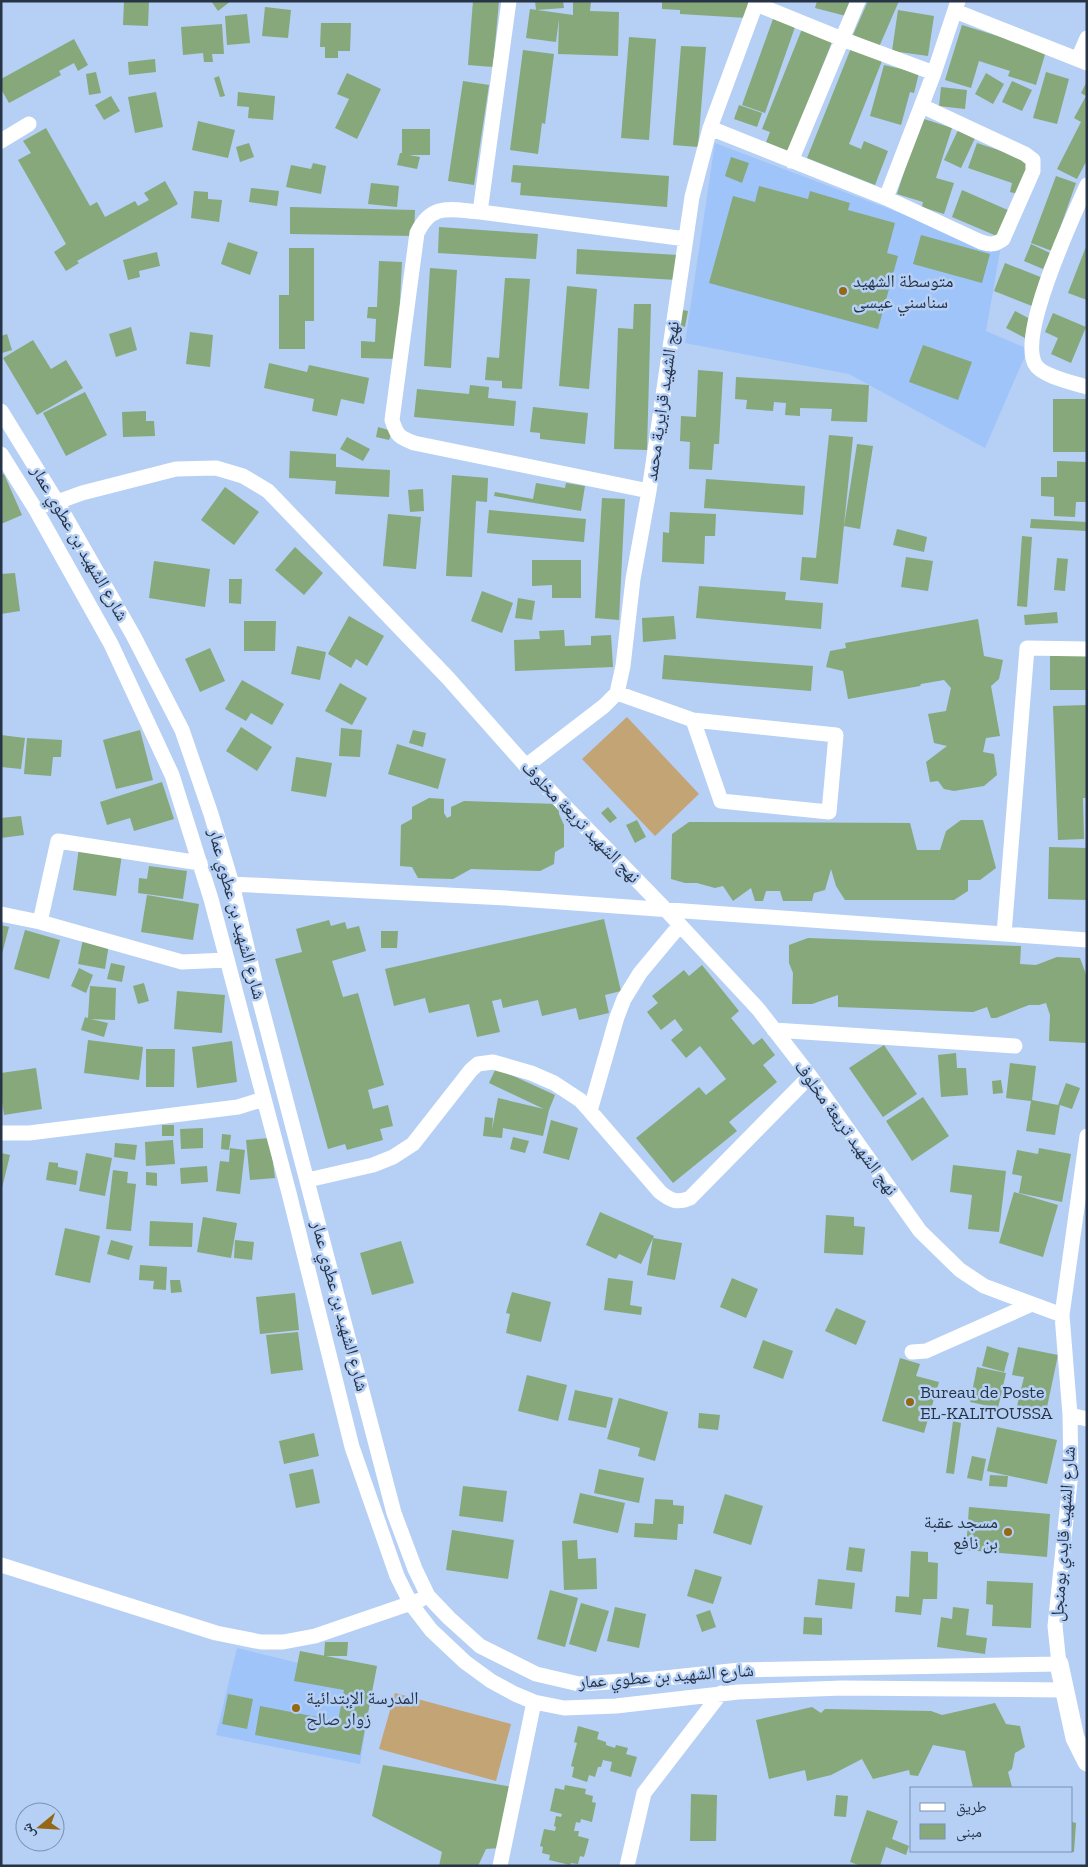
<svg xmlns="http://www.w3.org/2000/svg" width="1088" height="1867" font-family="'Zilla Slab','Noto Naskh Arabic',serif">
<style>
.built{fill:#9fc4fa}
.garden{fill:#c3a475}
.building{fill:#86a87a}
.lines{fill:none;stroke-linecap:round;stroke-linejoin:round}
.minor{stroke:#fff;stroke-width:15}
.tertiary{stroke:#fff;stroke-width:19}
.poi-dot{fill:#946814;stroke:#b5cff5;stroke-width:2}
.labels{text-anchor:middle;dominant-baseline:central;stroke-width:5;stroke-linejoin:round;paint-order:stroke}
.poi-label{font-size:18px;fill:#273447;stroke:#b5cff5;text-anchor:start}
.street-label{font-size:18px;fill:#273447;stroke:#b5cff5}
</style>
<rect width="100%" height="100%" fill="#b5cff5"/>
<path class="built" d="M715 143 1000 251 986 331 1028 349 985 448 849 374 685 343Z
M237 1648 373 1681 360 1764 216 1735Z"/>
<path class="garden" d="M627 717 699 794 655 836 582 759Z
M395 1693 511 1724 496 1781 379 1749Z"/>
<path class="building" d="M124 1H149L148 26 123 25Z
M211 1H231L218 11Z
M473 1H499L493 67 468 65Z
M535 1H563L564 8 536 10Z
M573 1H591L590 11 619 12 618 56 558 54 559 19 556 42 526 38 530 9 573 15Z
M662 1H748L747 18 680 14V10L662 9Z
M817 1H850L846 16 815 8Z
M868 1H899L879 47 853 35Z
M265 7 291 10 288 38 262 36Z
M898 10 934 16 928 56 892 51Z
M247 14 250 43 227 45 225 16Z
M773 19 795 27 765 113 742 105Z
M321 23H351L350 51H338V58H325V47H320Z
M222 24 224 54H212L213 62H204L203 53 183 55 181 27Z
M962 25 1046 51 1036 85 1008 76 1010 71 979 61 971 88 945 80Z
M802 29 832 42 787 154 765 145 770 132 762 129Z
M629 37 656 39 649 140 621 138Z
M74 39 88 65 78 71 74 63 59 71 61 75 9 103 1 89V79Z
M681 46 706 47 698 147 673 145Z
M851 48 882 61 849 144 861 149 864 141 888 151 875 185 807 158Z
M523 50 554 54 545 124 542 123 538 154 510 150Z
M155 59 156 72 129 75 128 62Z
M884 65 919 73 914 93 910 92 901 125 870 116Z
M96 72 101 93 89 95 86 74Z
M1046 72 1069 79 1057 124 1033 118Z
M347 73 381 89 357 139 335 128 349 99 337 94Z
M986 73 1004 84 993 104 975 94Z
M219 76 225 96 220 97 214 78Z
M463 81 489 85 474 185 448 181Z
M1012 81 1032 90 1022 111 1002 102Z
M1087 81V160L1077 179 1057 169 1081 122 1074 118 1086 96 1081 93Z
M941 87 967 90 965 109 939 106Z
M156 92 163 127 135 133 128 97Z
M238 92 275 96 273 120 248 118 249 107 237 106Z
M111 96 120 111 104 120 95 105Z
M739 105 762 113 757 127 734 119Z
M921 118 952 128 936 178 954 183 944 214 922 207 923 202 897 194Z
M198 121 235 130 228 158 192 150Z
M46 128 90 206 97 202 105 217 135 201 138 206 149 200 144 193 165 181 178 204 77 261 79 263 66 271 54 252 66 244 18 160 31 153 23 141Z
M959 128 976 136 961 168 944 160Z
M402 129H430V155H409L420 157 417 169 397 165 400 153H402Z
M249 143 254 157 240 162 236 147Z
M977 143 1029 160 1018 194 1010 192 1012 183 968 168Z
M731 157 749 163 742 183 725 176Z
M313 163 326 166 321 194 286 187 291 165 311 169Z
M513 165 669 176 667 207 520 195 521 183 511 182Z
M1056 176 1076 183 1052 251 1031 243Z
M371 183 399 186 397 207 368 204Z
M759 186 808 199 810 191 850 203 848 210 895 223 887 253 898 256 878 329 709 283 733 196 755 202Z
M251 188 279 191 277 206 249 202Z
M962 190 1010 211 999 237 952 217Z
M194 191 208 192V199L222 200 219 222 191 218Z
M290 207 415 210 414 236 290 234Z
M439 227 538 234 536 259 438 253Z
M921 235 990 254 982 283 913 264Z
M228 242 258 252 250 275 221 264Z
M1031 244 1050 253 1043 269 1024 261Z
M1087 244V300L1068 293Z
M289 248H314V321H305V349H279V295H289Z
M577 249 678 255 677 280 576 274Z
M157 252 160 266 139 271 140 277 128 280 123 260Z
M379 261 402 262 397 359 361 358V341L375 342 376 319 367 318 368 307H377Z
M1005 263 1043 278 1032 306 994 291Z
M430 268 457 270 451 368 424 366Z
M505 278 530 279 522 389 502 388V381L485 380 487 357 499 358Z
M567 286 597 289 589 389 559 386Z
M634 304H651L647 450 614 449 618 328 633 329Z
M677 309 688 311 685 327 675 325Z
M1015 311 1034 321 1025 338 1006 328Z
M1053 313 1086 327 1071 363 1051 354 1058 338 1045 332Z
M131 327 137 350 116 357 109 334Z
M190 332 213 335 210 367 186 364Z
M7 334 12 350 2 353 1 336Z
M33 340 51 369 66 360 83 388 37 415 3 358Z
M923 345 972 362 958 400 909 382Z
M269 363 307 372 309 365 369 378 364 404 341 399 337 416 312 411 314 399 264 388Z
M698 370 723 372 719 444H714L712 470 689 469 690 442 680 441 681 416 696 417Z
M736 377 869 385 867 422 831 421 832 409 800 408V416L785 415 786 403 774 402 773 411 746 409 747 400 735 399Z
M470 385 489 387 488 398 516 401 514 426 414 417 417 389 469 394Z
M85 392 107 435 66 456 43 413Z
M1053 399H1087V452H1053Z
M533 407 588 413 585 444 540 439V433L530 432Z
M146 411V421H154L155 436 123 437 122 412Z
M378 427 392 431 389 440 376 437Z
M829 435 853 437 838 584 800 580 802 557 816 558Z
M347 437 370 449 363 461 340 449Z
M857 444 873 446 860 529 844 526Z
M290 451 336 454V467L390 470 389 497 335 494 336 481 289 478Z
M1057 461 1087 462V502H1076L1075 517 1054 516V497L1041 496V477H1057Z
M4 474 22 515 1 524V475Z
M452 475 488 478 487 502 476 501 472 577 446 576Z
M706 479 805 486 803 515 704 508Z
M536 483 565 488 566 483 585 486 581 511 494 496 495 492 533 499Z
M225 487 259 512 234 545 201 520Z
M423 489 424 511 410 512 408 490Z
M602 498 625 499 619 620 595 618Z
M489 510 586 519 584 542 487 533Z
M670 512 716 514 715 536H705L704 564 662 562 663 532 669 533Z
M388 514 421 517 416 569 383 566Z
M1031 519 1087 522V531L1030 528Z
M897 529 927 537 924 552 893 545Z
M1022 536 1032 537 1027 607 1017 606Z
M295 547 323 573 304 595 275 570Z
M906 557 933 561 928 591 901 587Z
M1057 558 1068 559 1065 591 1054 590Z
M532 560H581V598H552V585L532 586Z
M154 561 210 569 205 607 149 598Z
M15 573 20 611 1 614V574Z
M229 579H242L241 604 229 603Z
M699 586 786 592 785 600 823 603 821 629 696 618Z
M482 591 513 603 502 633 471 621Z
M518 598 535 601 532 620 515 618Z
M1057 612 1058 623 1025 625 1024 615Z
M349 616 384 636 367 666 356 659 351 668 328 654Z
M674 616 676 639 643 642 642 618Z
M978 619 984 656 1003 660 999 679 991 686 1000 736 986 738 983 752 994 754 997 775 984 786 954 791 944 789 938 781 930 782 926 762 947 746 934 743 928 714 946 711 951 688 944 680 921 684 920 686 848 699 843 671 826 667 830 651 846 648 845 643Z
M244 621H276L275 651H244Z
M564 630 565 646 591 645V636L611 635 613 667 515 671 514 640 540 639 539 631Z
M297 646 326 652 320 680 291 674Z
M210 648 225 681 200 692 185 659Z
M664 655 813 666 811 691 662 679Z
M1050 656H1087V690H1050Z
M242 680 284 704 272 725 251 713 246 721 225 709Z
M340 683 367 698 352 725 325 711Z
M1087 705V798H1083L1084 839 1058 840 1053 706Z
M241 727 272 747 257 771 226 751Z
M341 728 362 730 360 757 339 756Z
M140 730 153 780 116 789 103 740Z
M413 730 426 733 423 747 409 743Z
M1 735 25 738 21 769 1 767Z
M27 738 62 740 61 757H53L51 776 24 774Z
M397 744 446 759 438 789 388 774Z
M296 757 332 763 326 797 291 791Z
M162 782 174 819 134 831 130 818 107 825 100 802Z
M429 798 444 799V813L447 818 451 816V807L464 801 559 804V814L564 825V847L555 852 554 864 540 871 471 869 453 879 418 878 412 867 400 866 401 825 412 819V807Z
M608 807 617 818 610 823 601 813Z
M21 816 24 835 1 838V818Z
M637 820 646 837 635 843 626 825Z
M961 820H983L996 868 980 880H968V891L954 900H845L836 886 831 869 825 890 814 893 812 901H783L780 891H766L763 901H755L751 888 733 901 723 886 715 888 697 883H685L671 879 672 834 689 822 910 823 917 850H940L946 831Z
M1049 847 1087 848V900L1048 899Z
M79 848 122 854 116 896 73 890Z
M149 866 187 871 183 899 138 893 139 878 147 879Z
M147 895 199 904 193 940 141 932Z
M604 919 621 991 605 995 609 1013 579 1020 576 1008 542 1016 538 1000 503 1008 501 999 492 1001 500 1032 477 1037 469 1004 429 1013 425 998 394 1006 385 969Z
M329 920 331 926 345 922 347 929 359 926 366 951 332 961 343 997 358 993 384 1085 368 1090 373 1109 388 1105 393 1126 380 1129 383 1140 347 1150 345 1144 328 1149 275 959 302 952 296 929Z
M1 925 9 927 2 954H1Z
M25 930 60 940 49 979 14 969Z
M381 931H398L397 948H381Z
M808 938 1021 946 1020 964 1036 965 1057 957 1080 958 1087 977V1043L1049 1041 1050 1015 1046 1003 1039 1005H1029L996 1018H991L987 1007 973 1012 838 1007V995L812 1004H792L793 973 789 963V945Z
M83 939 109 944 105 969 78 964Z
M111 963 125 966 122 982 107 979Z
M702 965 739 1011 731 1018 753 1045 762 1038 775 1055 763 1065 777 1082 729 1122 737 1131 673 1183 636 1138 699 1087 706 1095 726 1079 700 1046 686 1058 671 1040 683 1030 675 1019 661 1030 647 1012 658 1003 652 996 684 970 689 976Z
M79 968 93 975 86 993 71 986Z
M144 983 149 1001 138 1004 133 986Z
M90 986 116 988 115 1020 91 1019 108 1023 104 1037 81 1030 85 1017 88 1018Z
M177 991 225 995 222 1033 174 1029Z
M88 1040 143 1047 139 1080 84 1073Z
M232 1041 237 1082 197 1088 192 1047Z
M884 1045 917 1094 883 1117 849 1068Z
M146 1049H175L174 1087H146Z
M956 1053 957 1068H966L968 1095 941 1097 938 1055Z
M1010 1063 1036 1066 1032 1100 1058 1105 1066 1083 1080 1088 1072 1109 1060 1105 1055 1135 1026 1131 1031 1101 1006 1098Z
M36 1068 42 1109 4 1115 1 1095V1073Z
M496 1068 555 1095 549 1110 543 1136 503 1128 502 1138 483 1136 485 1117 493 1118 492 1130 498 1098 544 1109 489 1083Z
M1001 1080 1003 1093 993 1094 992 1081Z
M923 1097 949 1136 912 1161 886 1121Z
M551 1120 578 1128 569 1160 543 1153Z
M162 1125H174V1136H162Z
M203 1128V1148L181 1149 180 1129Z
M222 1134 231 1135 229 1150 221 1149Z
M513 1137 529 1141 525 1153 510 1149Z
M270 1138 275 1178 250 1180 246 1140Z
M173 1140 175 1164 146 1166 145 1142Z
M115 1143 137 1145 135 1160 114 1157Z
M230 1148 245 1150 240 1194 216 1191 220 1161 229 1162Z
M1039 1148 1071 1154 1062 1202 1019 1193 1022 1176 1012 1174 1017 1150 1038 1154Z
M1 1153 10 1155 2 1188H1Z
M86 1153 112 1158 105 1196 79 1191Z
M49 1162 58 1163V1167L78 1171 76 1185 46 1180Z
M953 1165 1006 1171 999 1232 968 1229 972 1195 950 1192Z
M207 1166 208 1182 181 1184 180 1168Z
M113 1170 128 1172 127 1183 136 1184 131 1231 106 1229Z
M146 1172 157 1173V1186L146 1185Z
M1014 1192 1058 1205 1043 1257 999 1243Z
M600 1212 654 1236 653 1238 682 1243 675 1280 647 1275 653 1238 641 1264 619 1254 616 1259 586 1245Z
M826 1215 854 1217V1226L865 1227 863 1255 824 1253Z
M203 1217 237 1223 231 1258 197 1252Z
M150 1221 193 1223 192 1247 149 1246Z
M65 1228 100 1236 90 1283 55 1275Z
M111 1240 133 1246 129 1260 107 1254Z
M235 1240 254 1242 252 1260 234 1258Z
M401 1241 414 1283 372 1295 360 1253Z
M140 1265 167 1267 166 1290 153 1289 154 1281 139 1280Z
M608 1278 633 1281 630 1305 642 1307 641 1315 604 1310Z
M732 1278 758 1289 746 1318 720 1307Z
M170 1280H180L182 1292 171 1293Z
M512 1292 551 1302 541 1342 506 1333 510 1314 506 1313Z
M295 1293 299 1330 260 1334 256 1297Z
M836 1308 866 1321 856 1345 825 1331Z
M298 1332 303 1370 271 1374 266 1335Z
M763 1340 793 1351 783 1379 753 1368Z
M987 1346 1009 1353 1004 1372 982 1366Z
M1018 1347 1058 1355 1046 1412 1017 1406 1024 1377 1012 1375Z
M900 1358 920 1364 916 1376 939 1382 924 1433 882 1421Z
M977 1367 1006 1373 998 1408 970 1402Z
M527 1375 567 1385 558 1421 518 1411Z
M575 1390 613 1398 606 1428 568 1420Z
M619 1398 668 1412 655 1461 638 1456 640 1448 607 1439Z
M699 1413 720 1415 718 1430 698 1428Z
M953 1421 961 1423 954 1474 946 1473Z
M997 1427 1057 1440 1047 1484 987 1471Z
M314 1433 319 1456 284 1464 279 1441Z
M972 1456 986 1459 982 1481 967 1478Z
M313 1469 320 1503 296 1508 289 1474Z
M599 1469 644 1478 639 1503 594 1493Z
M990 1475 1008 1476 1007 1487 989 1486Z
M463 1486 507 1491 503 1522 459 1516Z
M580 1493 625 1503 618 1533 573 1523Z
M725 1494 763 1506 751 1545 713 1533Z
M655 1499 673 1500V1505L684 1506 683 1524H678L677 1540 634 1537 635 1523 653 1524Z
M969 1507 1050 1514 1047 1557 966 1550Z
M452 1530 514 1540 508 1579 446 1570Z
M577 1540 578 1559 596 1558 597 1589 564 1590 562 1541Z
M849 1547 865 1549 862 1572 846 1570Z
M911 1551 928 1552V1562L938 1563 937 1599H923L921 1615 895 1612 896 1596 909 1597Z
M695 1569 722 1577 713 1604 687 1596Z
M818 1579 855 1583 852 1609 815 1605Z
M987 1581 1033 1583 1031 1628 992 1626 993 1605 986 1604Z
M550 1590 578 1598 565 1647 537 1639Z
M581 1603 609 1611 596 1652 569 1644Z
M615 1607 646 1614 639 1648 607 1641Z
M953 1607 969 1609 966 1635 987 1638 985 1654 937 1647 941 1617 952 1619Z
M710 1610 716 1627 702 1632 696 1615Z
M804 1617 822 1618V1635L803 1634Z
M325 1642H348L347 1656H324Z
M300 1651 377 1666 360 1755 255 1735 260 1706 338 1721 344 1690 294 1681Z
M228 1694 253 1699 247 1729 222 1724Z
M995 1703 1006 1724 1020 1726 1025 1747 1015 1753 1012 1769 1008 1772 1012 1787 1009 1788H973L965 1751 933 1745 918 1776 910 1775 909 1770 873 1779 862 1759 831 1775 807 1781 805 1770 769 1779 756 1720 812 1707 821 1713 825 1709 931 1711 942 1715Z
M578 1726 599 1732 597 1739 606 1742V1745L615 1748 616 1745 628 1748 626 1754 637 1757 631 1777 610 1771 612 1762 603 1760 601 1767H598L595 1777 589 1775 587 1782 572 1777 574 1767 571 1766 577 1743 574 1742Z
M383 1765 513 1787 500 1848 486 1849 478 1866H439L442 1852 372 1816Z
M565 1785 586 1789 585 1794 593 1796 592 1802 596 1803 592 1822 581 1819 580 1823 576 1822 574 1831H579L578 1836 589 1839 584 1857 580 1856 578 1864 571 1863 570 1865 549 1860 550 1855 542 1853 543 1847 540 1846 544 1829 555 1831 556 1827 554 1826 556 1816 561 1817 562 1814 550 1811 555 1788 564 1790Z
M691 1794 717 1795 716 1841H690Z
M836 1795 848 1796 846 1817 834 1816Z
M867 1810 898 1821 892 1839 909 1846 906 1855 886 1847 880 1866H861L850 1862Z
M1072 1822 1076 1823 1074 1852H1072Z"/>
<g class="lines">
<path class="minor" d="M756 4 842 39 934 73
M955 11 1087 63
M1078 59 1087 38
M710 128 886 198 981 242C991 245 995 245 1003 239L1033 171V160L1025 154 922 106
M1 141 29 124
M791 161 858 1
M1087 185C1073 217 1018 333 1035 364 1041 376 1074 383 1087 387
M886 198 934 73 958 1
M480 212 509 1
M1 411 57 502 133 635 182 730 211 814 232 884 257 990 394 1513 415 1569 428 1596 449 1618 480 1646 536 1674 579 1684 655 1679 740 1670 1059 1664 1055 1626 1071 1472 1070 1415 1062 1315 1087 1136
M1 454 36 510 111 644 172 775 211 899 289 1193 352 1447 397 1576 411 1604 431 1630 465 1662 491 1681 515 1694 534 1702 564 1708 616 1706 738 1692 842 1688 1064 1690
M649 491 414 443C399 437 397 436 392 420L417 233C432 202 451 210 480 212L686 239
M49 505 82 493 176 469 216 468 243 476 268 491 448 678 526 766 666 910 759 1010 810 1076 920 1231 960 1270 984 1286 1062 1315
M617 693 693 720 721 801 829 812 836 735 693 720
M526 766 604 706 617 693 623 666 633 579 649 491 692 197 710 128 757 1
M232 884 506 898 1087 940
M1 914 40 922 182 962 227 960
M40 922 58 841 200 863
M1004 934 1027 648 1087 649
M774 1030 1015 1046
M590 1111 617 1017 624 999 640 973 680 925
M1 1133H29L238 1107 264 1099
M308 1180 373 1165 393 1157 413 1144 471 1070 478 1064 493 1062 531 1073 554 1083 580 1100 590 1111 660 1192C670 1200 677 1204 690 1198L810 1076
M912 1352 926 1351 1032 1304
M1070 1415 1087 1419
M1 1565 216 1633 261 1642H283L315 1636 420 1600
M500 1866 534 1702
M627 1866 644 1793 721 1693"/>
<path class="tertiary" d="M1059 1664 1075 1738 1087 1762"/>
</g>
<g class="poi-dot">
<circle cx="843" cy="291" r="5"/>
<circle cx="910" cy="1402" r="5"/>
<circle cx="1008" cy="1532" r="5"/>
<circle cx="296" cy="1708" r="5"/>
</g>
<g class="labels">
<g class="poi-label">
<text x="853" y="281">متوسطة الشهيد<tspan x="853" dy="21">سناسني عيسى</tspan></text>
<text x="920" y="1392">Bureau de Poste<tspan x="920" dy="21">EL-KALITOUSSA</tspan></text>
<text x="998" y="1522" text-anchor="end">مسجد عقبة<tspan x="998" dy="21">بن نافع</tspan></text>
<text x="306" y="1698">المدرسة الإبتدائية<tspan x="306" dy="21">زوار صالح</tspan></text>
</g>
<g class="street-label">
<text transform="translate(662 401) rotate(-82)">نهج الشهيد قرايرية محمد</text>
<text transform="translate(80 543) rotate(60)">شارع الشهيد بن عطوي عمار</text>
<text transform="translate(581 822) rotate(46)">نهج الشهيد تريعة مخلوف</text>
<text transform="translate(237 914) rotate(75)">شارع الشهيد بن عطوي عمار</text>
<text transform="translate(846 1128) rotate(54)">نهج الشهيد تريعة مخلوف</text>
<text transform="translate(340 1306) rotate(75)">شارع الشهيد بن عطوي عمار</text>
<text transform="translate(1063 1534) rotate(-86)">شارع الشهيد قايدي بومنجل</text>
<text transform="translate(666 1676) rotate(-4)">شارع الشهيد بن عطوي عمار</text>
</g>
</g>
<rect width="1088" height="1867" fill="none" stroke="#273447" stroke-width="5"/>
<rect x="910" y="1787" width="162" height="65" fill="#b5cff5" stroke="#7c91af"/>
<rect x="920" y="1803" width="25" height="8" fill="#ffffff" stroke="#7c91af"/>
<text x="956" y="1812" font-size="15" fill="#273447">طريق</text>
<rect x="920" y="1824" width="25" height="15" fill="#86a87a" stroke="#7c91af"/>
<text x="956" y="1837" font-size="15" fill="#273447">مبنى</text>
<g transform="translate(40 1827) rotate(252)"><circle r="24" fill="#b5cff5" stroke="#7c91af"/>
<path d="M0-4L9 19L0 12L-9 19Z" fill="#946814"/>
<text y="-8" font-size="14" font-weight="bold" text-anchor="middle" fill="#273447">ش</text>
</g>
</svg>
